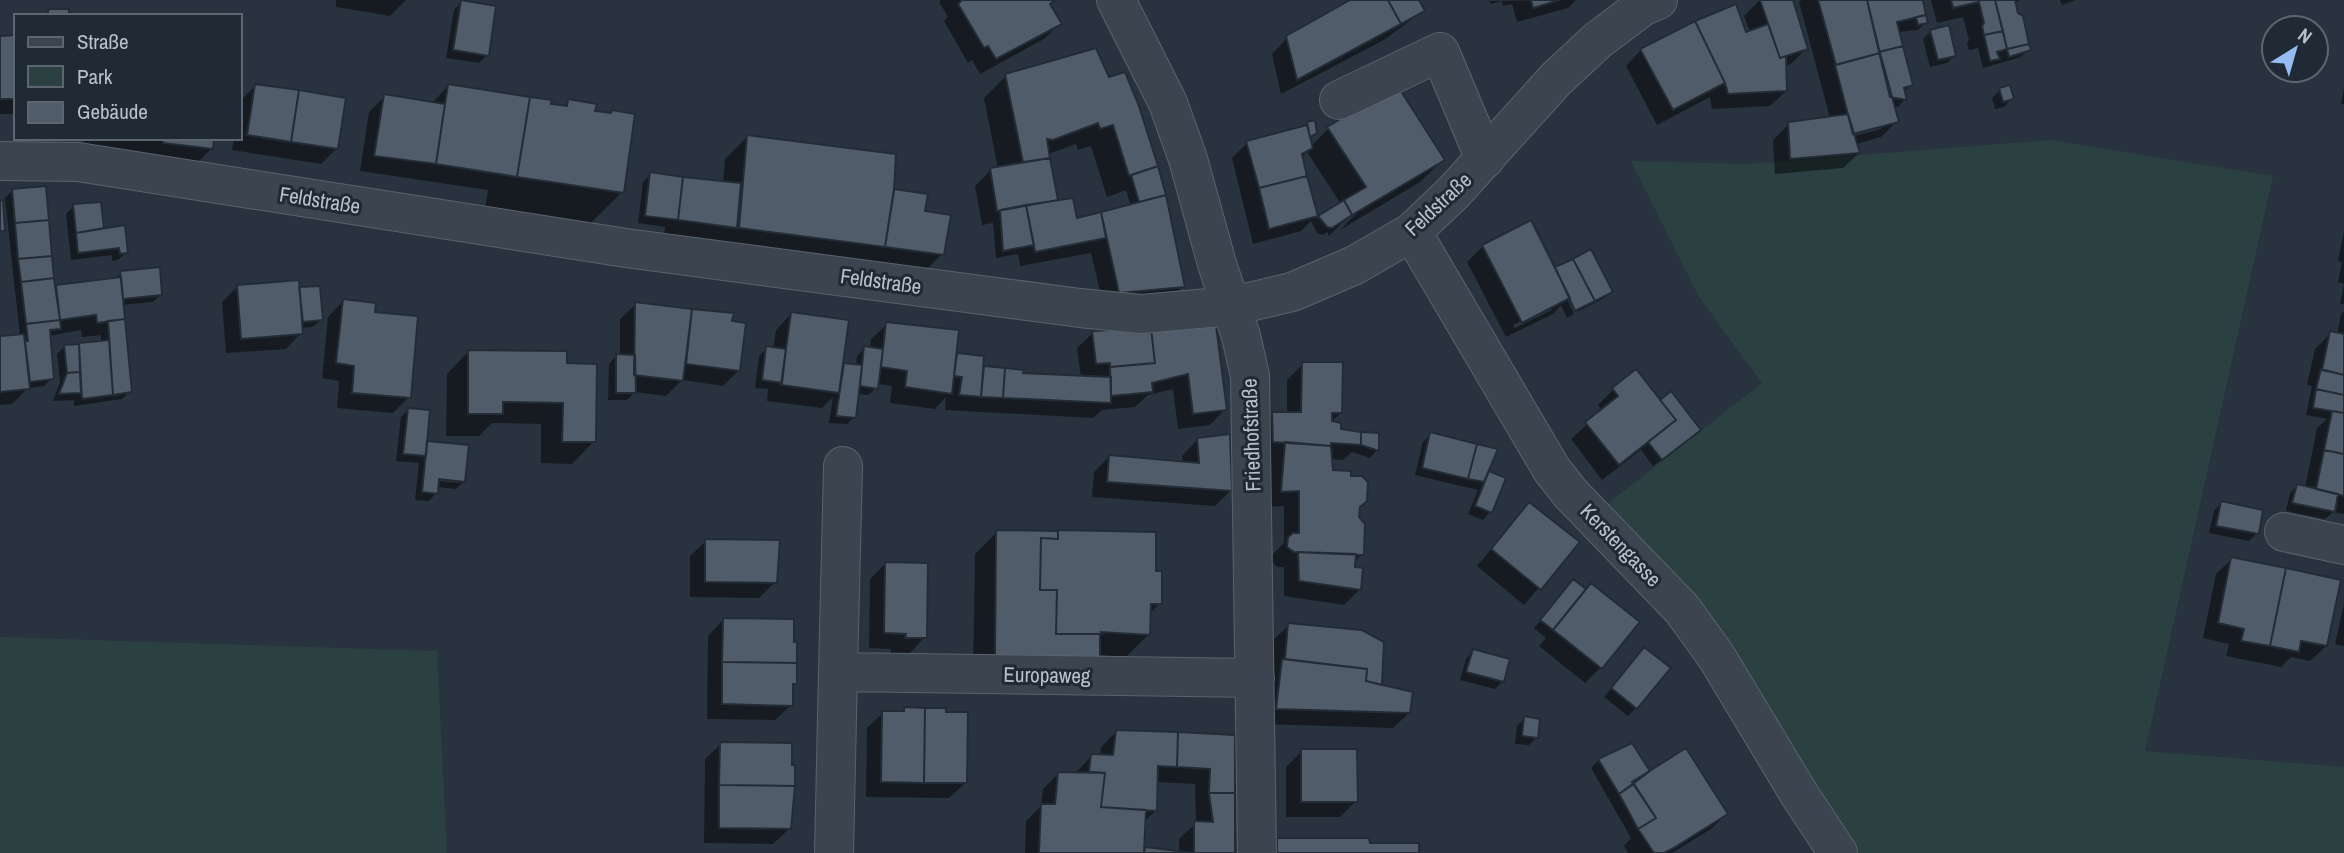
<svg xmlns="http://www.w3.org/2000/svg" width="2344" height="853" font-family="'Archivo Narrow',sans-serif">
<style>
.green{fill:#2b4141}
.shadow{fill:#0007;fill-rule:evenodd}
.building{fill:#515c6a;stroke:#232c36;stroke-width:2}
.lines{fill:none;stroke-linecap:round;stroke-linejoin:round}
.minor-casing{stroke:#5a636d;stroke-width:40}
.minor{stroke:#3c454f;stroke-width:38}
.labels{text-anchor:middle;dominant-baseline:central;stroke-width:6;stroke-linejoin:round;paint-order:stroke}
.street-label{font-size:21px;fill:#b8c0ca;stroke:#202a34}
</style>
<rect width="100%" height="100%" fill="#28333f"/>
<path class="green" d="M2051 140 2273 176 2145 751 2344 767V853H1829L1684 638 1578 527 1762 383 1699 297 1631 161 1747 164Z
M0 637 437 651 447 853H0Z"/>
<path class="shadow" d="M336 0H406L390 16 336 7Z
M941 0H1053L1049 5 1060 23 1044 39 980 74 972 60 968 63 944 21 948 17 939 2Z
M1354 0H1417L1423 11 1384 40 1281 94 1272 54 1287 38Z
M1489 0 1491 1 1576 0 1568 8 1517 22 1512 4 1503 6 1502 1 1491 4Z
M1760 0H1792L1806 49 1791 64 1785 66 1786 91 1770 106 1712 109 1710 97 1657 125 1626 66 1641 50 1750 32 1744 16Z
M1801 0H1921L1926 22 1918 30 1898 32 1911 85 1904 92 1905 99 1898 107 1892 106 1897 121 1881 137 1856 144 1859 153 1843 168 1775 174 1773 140 1789 124 1830 118 1799 2ZM1881 125V129L1847 138 1846 134Z
M1931 0H2020L2014 3 2029 49 2021 57 1983 68 1978 48 1969 50 1967 43 1969 40 1963 17 1937 23Z
M2060 0H2076L2062 5Z
M461 2 487 55 479 63 446 58 454 10Z
M1931 31 1954 56 1947 63 1930 67 1923 39Z
M0 37H16V114H0Z
M1095 50 1165 195 1183 286 1167 302 1104 308 1091 253 1020 266 1018 254 996 258 993 223 982 225 975 186 991 170 998 169 984 98 1006 76ZM1076 144 1078 150 1091 146 1107 197 1126 190 1131 206 1076 220 1056 202 1048 154Z
M255 86 337 148 321 164 232 150 234 138H240V101Z
M448 86 563 108 569 101 593 113 609 115 612 112 622 192 589 225 485 209 488 190 360 171 369 112 385 96 432 103Z
M2344 88V104H2341Z
M2000 90 2012 99 2004 107 1995 109 1992 98Z
M1307 124 1316 132 1309 139 1311 146 1328 129 1443 160 1420 182 1340 230 1356 214H1351L1329 236 1327 232 1323 235 1317 233 1311 221 1301 231 1253 244 1232 158 1247 143 1303 128ZM1307 152 1341 204 1317 219 1301 158Z
M747 137 892 194 942 254 926 270 664 235 665 227 638 223 643 182 651 174 723 183 725 159Z
M84 138H212L211 149 178 182 83 149Z
M12 191 54 289 57 286 114 280 121 273 161 294 153 302 122 305 130 391 122 399 74 406V400L53 401 60 382 57 354 65 346 101 343V335L82 337 81 330 49 336 52 378 44 386 28 388 12 404 0 405V338L20 336 5 198Z
M100 204 103 230 126 253 118 260 112 261V255L71 260 66 214 74 206Z
M2344 231V304H2340L2344 284 2338 282 2342 262 2338 261Z
M1483 246 1554 271 1556 269 1611 292 1603 299 1577 312 1570 296 1567 299 1574 314 1567 318 1561 305 1553 314 1506 337 1467 262ZM1552 306V310L1515 328 1513 325Z
M238 286 300 289 321 320 313 327 301 328V333L286 349 226 353 222 302Z
M343 301 373 313 409 397 393 413 337 408 339 381 322 378 328 317Z
M636 304 732 315 730 323 739 370 723 386 682 380 666 396 635 392 627 400H608L609 364 616 356H620V319Z
M2344 311V514L2333 512 2325 519 2286 511 2290 493 2297 486 2305 488 2317 428 2327 419 2306 415 2312 386 2307 385 2315 349 2331 333 2337 334 2341 314Z
M791 314 841 368 844 365 856 366 857 356 865 348 870 349 871 339 887 324 955 354 982 358V368L1022 371V375L1081 377 1077 348 1093 333 1215 327 1225 409 1210 425 1178 429 1173 389 1148 395 1135 407 1102 410 1093 418 945 410 946 397 935 409 890 403 892 386 877 384 876 388 868 395 857 394 854 417 847 424 829 423 833 397 822 408 767 401 768 389 755 388 759 356 767 348 773 349 776 330Z
M469 351 565 365 594 441 572 464 541 463V424L492 423 479 436H446L447 374Z
M1303 364 1341 413 1331 422 1340 430 1377 450 1370 458 1352 452 1343 460 1330 459 1331 471 1358 507 1362 554 1354 562 1360 589 1344 605 1284 596V567H1278L1273 563V554L1284 543V506L1266 507 1270 457H1258L1257 429 1273 413 1287 414V380Z
M1613 390 1691 438 1653 466 1641 450 1602 480 1571 439 1602 411 1598 405Z
M408 410 425 443 464 481 456 489 437 487 436 493 429 501 415 500 419 463 396 461 401 417ZM431 477 459 480V483L430 480Z
M1431 434 1486 472 1504 479 1490 512 1483 520 1468 514 1478 490 1415 475 1423 442Z
M1197 440 1230 491 1215 506 1092 497 1094 472 1110 456 1183 463 1182 456Z
M2221 503 2257 533 2249 541 2209 533 2214 511Z
M1529 504 1578 542 1524 605 1477 566Z
M997 532 1154 573 1160 603 1149 614V634L1126 657 1098 655 973 677 975 554Z
M706 541 775 582 759 598 690 597V556Z
M2232 559 2326 646 2310 661 2291 657 2281 667 2226 656 2229 644 2203 638 2216 574Z
M885 564 925 637 910 653H891V649L869 648 870 579Z
M1574 581 1586 591 1600 668 1585 683 1539 646 1546 638 1534 628Z
M2344 604V646L2335 644Z
M723 620 792 644 795 684 791 687V705L775 720 707 719 708 636Z
M1289 625 1361 632 1380 686 1409 713 1393 728 1261 724 1273 640Z
M1473 651 1503 681 1495 689 1460 680 1466 659Z
M1637 657 1636 708 1628 716 1604 697Z
M905 709 965 783 949 798 866 797 867 728 883 713H901Z
M1525 718 1536 738 1529 745 1515 744 1517 726Z
M1117 731 1233 737V853H1025L1026 821 1041 806 1043 789 1058 774H1075L1091 756H1100L1101 747ZM1156 782 1195 784 1196 823 1179 839V853L1143 849 1144 822 1156 810Z
M721 744 789 829 773 844 704 843 705 759Z
M1302 751 1356 801 1340 817H1286V767Z
M1599 760 1648 770 1726 814 1711 829 1672 853H1628L1624 846 1631 838 1591 768Z"/>
<path class="building" d="M461 0 496 6 489 56 453 50Z
M962 0H1055L1050 4 1062 24 996 59 988 46 984 48 958 4Z
M1350 0H1388L1401 24 1297 80 1286 36Z
M1388 0H1419L1425 11 1401 24Z
M1531 0H1560L1533 8Z
M1760 0H1793L1808 49 1780 58Z
M1818 0H1867L1880 53 1836 65Z
M1867 0H1923L1926 15 1897 22 1903 46 1879 52Z
M1951 0H1995L2003 31 1984 35 1982 26 1984 23 1979 2 1953 8Z
M1995 0H2015L2018 13 2023 16 2029 44 2007 49Z
M1736 4 1746 32 1768 24 1780 58 1786 56 1787 91 1728 94 1725 83 1695 21Z
M48 9H69V16H48Z
M1926 15 1928 23 1918 25 1916 17Z
M1695 21 1725 83 1673 110 1640 49Z
M1949 25 1956 56 1938 60 1930 30Z
M2003 31 2007 49 1997 52 2000 59 1990 61 1984 35Z
M16 35V99H0V36Z
M2029 44 2031 50 2009 57 2007 49Z
M1903 46 1913 85 1904 88 1907 100 1890 97 1879 52Z
M1096 48 1109 77 1125 72 1139 106 1158 166 1129 176 1113 125 1100 129 1098 123 1053 140 1047 139 1050 158 1023 162 1005 74Z
M1880 53 1899 122 1853 134 1835 65Z
M255 84 299 90 291 142 247 135Z
M448 84 530 97 517 177 436 164Z
M1397 85 1445 160 1352 215 1344 200 1366 187 1327 127Z
M2010 85 2014 99 2003 102 1999 88Z
M299 90 346 98 338 149 291 142Z
M384 94 445 104 436 164 374 156Z
M530 97 552 100 551 104 567 106 568 99 597 104 595 111 611 113 612 110 635 114 624 193 517 177Z
M1848 114 1860 153 1790 159 1788 122Z
M1315 120 1317 133 1310 137 1307 122Z
M1307 125 1313 148 1302 154 1307 176 1259 188 1246 141Z
M747 135 896 154 894 191 885 247 739 228Z
M164 138H214L213 149 163 143Z
M1050 158 1058 200 997 211 990 168Z
M1158 166 1166 195 1139 202 1131 175Z
M650 172 683 177 678 220 645 216Z
M1307 176 1318 216 1269 229 1259 188Z
M683 177 741 183 737 228 678 220Z
M46 186 49 220 15 223 12 189Z
M894 189 928 194 925 211 951 215 944 255 885 247Z
M1166 195 1185 287 1119 293 1101 212Z
M1073 198 1077 218 1101 212 1106 238 1035 252 1026 205Z
M3 200 5 231H0V201Z
M1344 200 1352 215 1332 228 1327 227 1318 216Z
M101 202 104 228 76 233 73 204Z
M1026 205 1034 245 1003 251 1000 210Z
M49 220 52 256 18 259 15 223Z
M1531 220 1570 298 1522 323 1482 245Z
M125 225 128 253 120 254 119 248 78 253 76 233Z
M1591 249 1613 292 1595 301 1573 259Z
M52 256 54 278 21 282 18 259Z
M1573 259 1595 301 1575 311 1555 267Z
M160 267 162 295 123 299 120 271Z
M121 277 125 319 97 323 96 315 60 320 56 285Z
M54 278 60 320 26 324 21 282Z
M299 280 303 334 241 339 237 285Z
M320 286 323 320 303 322 299 287Z
M343 299 376 303 375 312 418 316 411 398 352 393 354 366 336 363Z
M635 302 692 309 683 381 634 375Z
M692 309 734 313 732 321 746 323 740 371 686 364Z
M791 312 849 320 839 393 781 385Z
M125 319 132 392 113 395 108 321Z
M60 320 61 329 50 330 54 379 30 382 25 341H28L26 324Z
M886 322 959 330 952 394 905 387 907 371 881 367Z
M1216 325 1227 410 1193 414 1188 374 1152 383 1153 392 1111 396 1110 367 1155 363 1151 328Z
M1151 328 1155 363 1110 367V363L1096 364 1092 331Z
M2330 331 2344 334V375L2322 370Z
M24 334 30 389 0 392V336Z
M109 340 113 395 82 399 79 343Z
M79 344 80 372 67 373 64 345Z
M766 346 786 349 782 383 762 380Z
M864 346 883 349 878 389 860 386Z
M468 350 567 351V363L597 364 596 442H562L563 403 503 402V414H468Z
M957 353 984 356 981 397 959 395 962 377 954 376Z
M616 354 635 355 636 393H616Z
M1302 362H1343L1342 413H1332V421L1341 423V429L1361 432V445L1331 443V446L1273 442 1272 412H1301Z
M844 363 862 365 856 418 836 416Z
M984 366 1005 368 1003 398 981 397Z
M1005 368 1024 370 1023 373 1111 377V403L1003 398Z
M1636 369 1676 420 1619 465 1585 422 1618 396 1612 388Z
M2321 369 2344 375V395L2316 389Z
M80 372 81 393 59 394 67 373Z
M2316 389 2344 395V413L2313 408Z
M1671 391 1701 430 1662 460 1648 442 1676 420 1660 400Z
M408 408 430 410 426 456 403 454Z
M2332 411 2344 413V454L2324 450Z
M1361 432 1379 433V451L1361 445Z
M1430 432 1477 444 1468 479 1422 468Z
M1230 434 1232 491 1107 482 1109 455 1199 463 1197 438Z
M427 441 469 445 465 482 439 479 438 494 422 492Z
M1285 442 1331 446 1333 470 1351 471V476H1362L1368 482 1367 501 1360 507 1359 517 1365 524 1364 555 1294 552 1287 547 1288 537 1293 533H1299V491L1281 492Z
M1477 444 1498 449 1484 482 1468 479Z
M2324 450 2344 454V496L2316 489Z
M1489 471 1506 478 1492 513 1475 506Z
M2297 484 2338 494 2335 512 2292 503Z
M2221 501 2263 510 2259 534 2216 526Z
M1529 502 1580 542 1541 590 1491 549Z
M996 530 1058 531V539L1041 538 1040 590H1057L1056 634H1100V658L995 656Z
M1058 530 1156 532V571H1162V604H1151L1150 635 1101 632 1102 634H1056L1057 590H1040L1041 538 1058 539Z
M705 539 780 540 777 583 705 582Z
M1298 552 1356 554 1355 567 1363 568 1361 590 1299 581Z
M2231 557 2286 568 2270 646 2241 641 2244 629 2218 623Z
M885 562 928 563 927 638H905L906 634 884 633Z
M2286 568 2341 580 2327 646 2301 641 2299 652 2270 646Z
M1573 579 1586 589 1553 630 1540 620Z
M1591 583 1640 622 1602 669 1553 630Z
M723 618 794 619V642H797V663L722 662Z
M1288 623 1362 630 1384 642 1382 685 1366 681 1367 669 1285 659Z
M1644 647 1671 668 1637 709 1611 688Z
M1473 649 1510 659 1504 682 1466 672Z
M1282 659 1367 669 1366 681 1413 692 1410 713 1276 709Z
M722 662 797 663V684H793V706L722 704Z
M904 707 925 708 924 783 881 782 882 711H904Z
M925 708H946V712H968L967 783H924Z
M1524 716 1540 719 1538 738 1522 736Z
M1116 730 1178 732 1177 767 1158 766 1157 811 1101 807 1105 773 1089 772 1091 754 1113 755Z
M1178 732 1235 735V793H1209L1210 769 1177 767Z
M720 742 792 743V765H795V786L719 785Z
M1632 743 1650 771 1619 794 1598 759Z
M1686 748 1728 814 1672 849 1664 853H1654L1638 829 1656 818 1632 782Z
M1301 749H1357L1358 802H1301Z
M1058 772 1105 773 1101 807 1146 810 1144 853H1039L1041 804H1055Z
M1634 784 1656 818 1638 829 1619 794Z
M719 785 795 786 791 829 719 828Z
M1209 793H1235V853H1144L1145 847 1194 853V821L1213 822Z
M1277 838H1369L1370 843H1419V853H1277Z"/>
<g class="lines">
<defs>
<path id="minor" d="M1116 0 1168 103 1188 159 1217 264 1241 336 1250 376 1257 853
M1339 100 1440 52 1485 159
M0 161 78 162 626 248 1080 308 1141 314 1232 306 1292 292 1355 265 1412 232 1454 192 1556 79 1598 40 1642 7 1658 0
M1412 232 1552 470 1571 494 1682 609 1716 656 1799 794 1838 853
M843 466 838 672 1255 678
M2284 532 2344 545
M834 853 838 672"/>
</defs>
<use href="#minor" class="minor-casing"/>
<use href="#minor" class="minor"/>
</g>
<g class="labels">
<g class="street-label">
<text transform="translate(320 200) rotate(9)">Feldstraße</text>
<text transform="translate(1438 204) rotate(-43)">Feldstraße</text>
<text transform="translate(881 281) rotate(8)">Feldstraße</text>
<text transform="translate(1251 435) rotate(-92)">Friedhofstraße</text>
<text transform="translate(1621 545) rotate(46)">Kerstengasse</text>
<text transform="translate(1047 675) rotate(1)">Europaweg</text>
</g>
</g>
<rect x="14" y="14" width="228" height="126" fill="#202a34" stroke="#5d6670" stroke-width="2"/>
<rect x="28" y="37" width="35" height="10" fill="#3c454f" stroke="#5d6670" stroke-width="2"/>
<text x="77" y="49" font-size="21" fill="#b8c0ca">Straße</text>
<rect x="28" y="66" width="35" height="21" fill="#2b4141" stroke="#5d6670" stroke-width="2"/>
<text x="77" y="84" font-size="21" fill="#b8c0ca">Park</text>
<rect x="28" y="102" width="35" height="21" fill="#515c6a" stroke="#5d6670" stroke-width="2"/>
<text x="77" y="119" font-size="21" fill="#b8c0ca">Gebäude</text>
<g transform="translate(2295 49) rotate(37)"><circle r="33" fill="#202a34" stroke="#5d6670" stroke-width="2"/>
<path d="M0-5L12 26L0 18L-12 26Z" fill="#96bdf1"/>
<text y="-10" font-size="19" font-weight="bold" text-anchor="middle" fill="#b8c0ca">N</text>
</g>
</svg>
